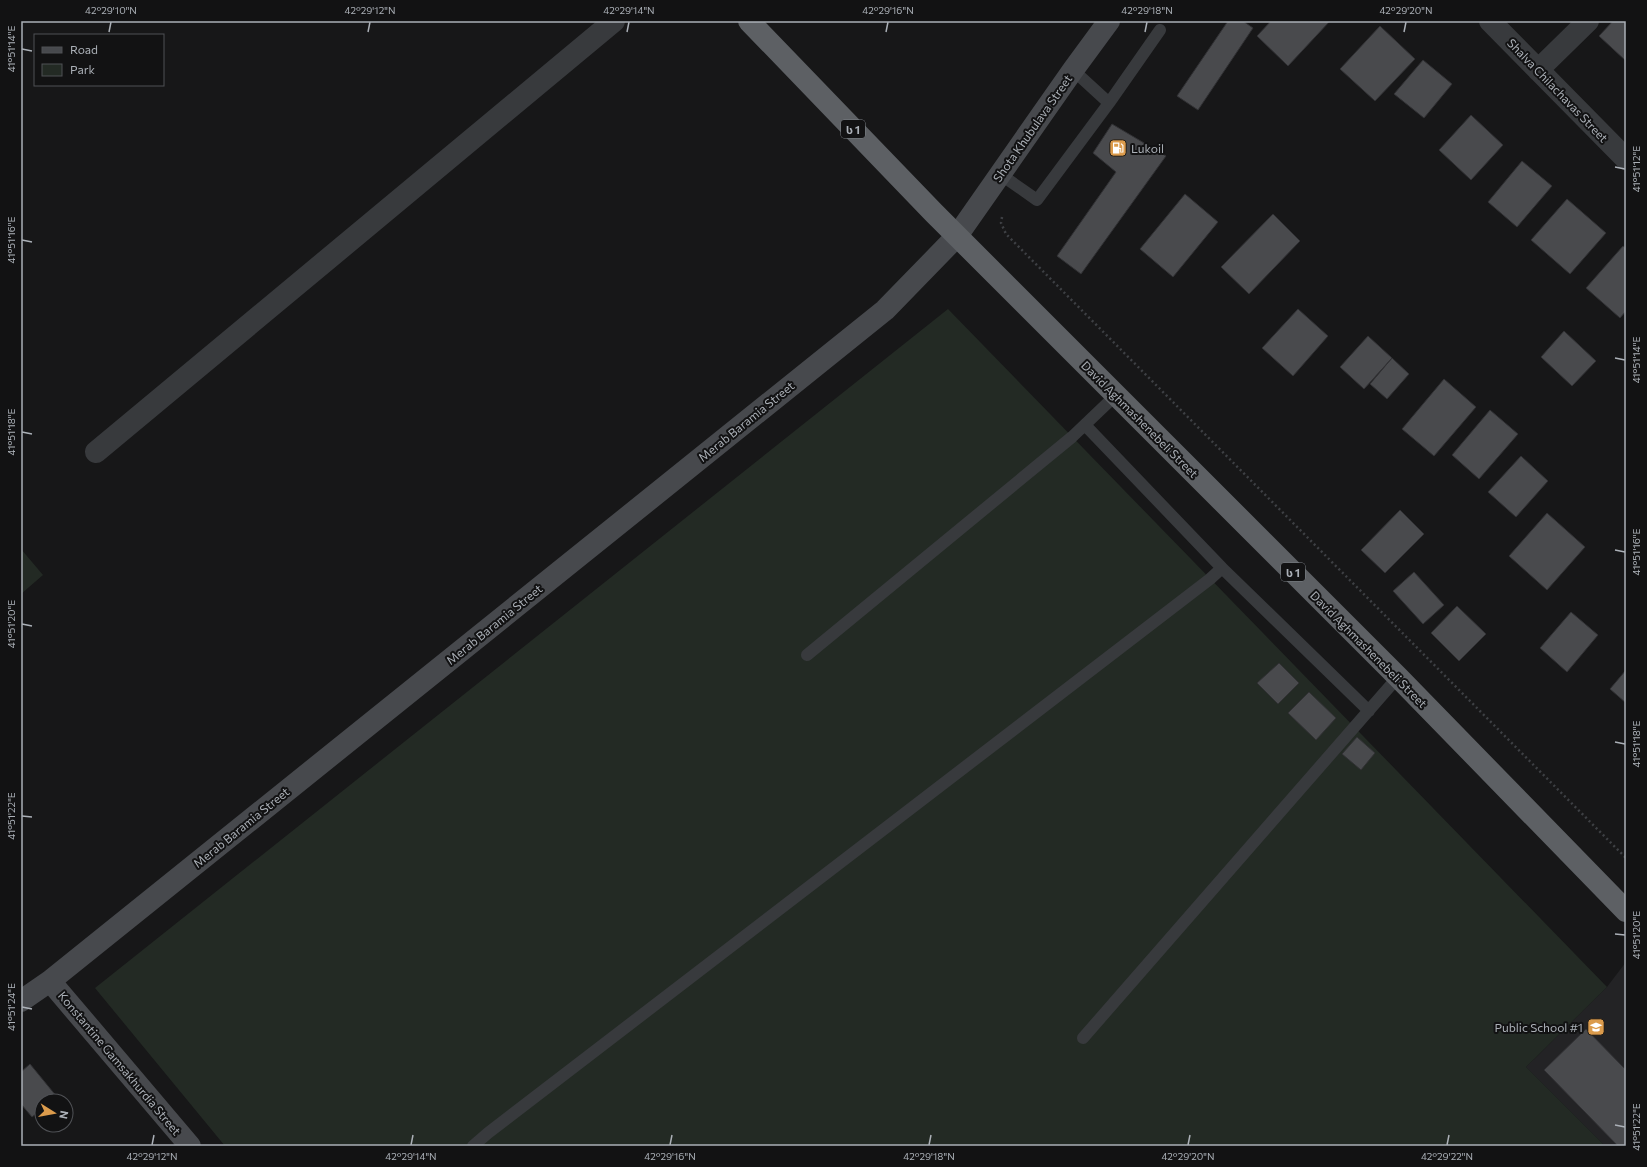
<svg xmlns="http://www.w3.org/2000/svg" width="1647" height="1167" font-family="Commissioner,'Noto Sans Georgian',sans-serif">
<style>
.built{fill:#232325}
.green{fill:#232a24}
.building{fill:#494a4d;stroke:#313134}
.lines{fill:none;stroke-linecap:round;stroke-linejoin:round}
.path{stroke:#3e4044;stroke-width:2.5;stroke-dasharray:2 3;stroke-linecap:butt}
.service{stroke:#383a3d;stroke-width:12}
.minor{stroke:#383a3d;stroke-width:22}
.secondary{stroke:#47494d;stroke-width:22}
.trunk{stroke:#5d6064;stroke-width:22}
.ticks{fill:none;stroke:#abb0b7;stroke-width:1.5}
.labels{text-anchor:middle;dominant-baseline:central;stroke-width:4;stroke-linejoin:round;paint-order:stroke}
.shield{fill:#121213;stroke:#7d8186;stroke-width:1}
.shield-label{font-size:11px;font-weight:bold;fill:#abb0b7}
.street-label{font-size:12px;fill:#abb0b7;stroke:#121213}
.poi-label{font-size:12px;fill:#abb0b7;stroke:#121213;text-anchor:start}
.neatline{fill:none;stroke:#abb0b7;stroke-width:1.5}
.ticks-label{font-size:10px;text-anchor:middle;fill:#abb0b7}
</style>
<rect width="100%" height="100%" fill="#171718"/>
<path class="built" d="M1626 962V1146H1605L1526 1067 1607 987Z"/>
<path class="green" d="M948 309 1607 987 1526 1067 1605 1146H225L95 988Z
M21 549 43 575 21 594Z"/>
<path class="building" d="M1228 21H1243L1253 28 1198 110 1177 96Z
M1271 21H1330L1288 66 1257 36Z
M1613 21H1626V61L1599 36Z
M1380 26 1415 59 1375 101 1340 69Z
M1423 60 1452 84 1424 118 1394 94Z
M1471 115 1503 145 1471 180 1439 150Z
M1112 124 1166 156 1081 274 1057 256 1116 172 1093 153Z
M1522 161 1552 186 1517 227 1488 202Z
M1185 194 1218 222 1173 277 1140 249Z
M1567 199 1606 233 1570 274 1531 240Z
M1273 214 1300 241 1249 294 1221 267Z
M1623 246 1626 248V311L1620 318 1586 288Z
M1298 309 1328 336 1293 376 1262 348Z
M1564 331 1596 361 1572 386 1541 357Z
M1368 336 1392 358 1364 389 1340 367Z
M1392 358 1409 374 1387 399 1370 384Z
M1444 379 1476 407 1434 456 1402 429Z
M1490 410 1518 434 1479 479 1452 455Z
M1521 456 1548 481 1516 517 1488 492Z
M1400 510 1424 534 1385 573 1361 550Z
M1547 513 1585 547 1547 590 1509 556Z
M1414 572 1444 605 1423 624 1393 591Z
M1457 606 1486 634 1459 661 1431 633Z
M1571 612 1598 635 1567 672 1540 648Z
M1279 663 1299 683 1278 704 1257 683Z
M1626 670V703L1610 689Z
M1309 692 1336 718 1316 740 1288 713Z
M1357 737 1375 753 1361 770 1342 754Z
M1586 1029 1626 1070V1146H1618L1544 1070Z
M30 1064 57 1097 51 1101H42V1109L32 1117 21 1104V1072Z"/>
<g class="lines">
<path class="path" d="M1002 217 1001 223 1006 234 1626 858"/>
<path class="service" d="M1073 70 1109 103
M1000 174 1037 200 1109 103 1160 30
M1085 425 1222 568 1369 711
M807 655 1072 437 1116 395
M1083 1038 1398 677
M473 1146 488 1133 1210 579 1222 568"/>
<path class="minor" d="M1490 21 1626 159
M1538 70 1588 21
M96 452 614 21"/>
<path class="secondary" d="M50 981 190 1146
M21 1001 50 981 885 310 957 236 1073 70 1109 21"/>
<path class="trunk" d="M749 21 934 213 1398 677 1626 911"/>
</g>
<path class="ticks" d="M109 32 111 22M368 32 370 22M627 32 629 22M886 32 888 22M1145 32 1147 22M1404 32 1406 22M22 49 32 51M1615 167 1625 169M22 240 32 242M1615 358 1625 360M22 432 32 434M1615 550 1625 552M22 624 32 626M1615 742 1625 744M22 816 32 817M1615 934 1625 935M22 1007 32 1009M1615 1125 1625 1127M152 1145 154 1135M411 1145 413 1135M670 1145 672 1135M929 1145 931 1135M1188 1145 1190 1135M1447 1145 1449 1135"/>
<defs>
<symbol id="fuel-square" viewBox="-11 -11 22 22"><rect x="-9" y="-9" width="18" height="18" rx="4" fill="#db9b4c" stroke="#121213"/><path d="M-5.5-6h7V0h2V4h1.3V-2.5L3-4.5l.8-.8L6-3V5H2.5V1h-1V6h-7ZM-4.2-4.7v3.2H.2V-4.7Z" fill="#fff"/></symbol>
<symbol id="school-square" viewBox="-11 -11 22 22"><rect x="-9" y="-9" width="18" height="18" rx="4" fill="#db9b4c" stroke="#121213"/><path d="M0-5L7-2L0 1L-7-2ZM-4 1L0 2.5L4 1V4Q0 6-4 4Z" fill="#fff"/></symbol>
</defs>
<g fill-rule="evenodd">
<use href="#fuel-square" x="1108" y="138" width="20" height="20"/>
<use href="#school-square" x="1586" y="1017" width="20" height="20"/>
</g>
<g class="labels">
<g class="shield">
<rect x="841" y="120" width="24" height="18" rx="3"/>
<rect x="1281" y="563" width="24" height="18" rx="3"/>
</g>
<g class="shield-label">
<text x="853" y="129">ს 1</text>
<text x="1293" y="572">ს 1</text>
</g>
<g class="street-label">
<text transform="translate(1558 90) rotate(46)">Shalva Chilachavas Street</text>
<text transform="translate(1032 128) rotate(-55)">Shota Khubulava Street</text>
<text transform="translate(1140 419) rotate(45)">David Aghmashenebeli Street</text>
<text transform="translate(746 421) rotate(-39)">Merab Baramia Street</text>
<text transform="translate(494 624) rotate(-39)">Merab Baramia Street</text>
<text transform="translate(1369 649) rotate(45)">David Aghmashenebeli Street</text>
<text transform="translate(241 827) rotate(-39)">Merab Baramia Street</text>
<text transform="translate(120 1063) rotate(50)">Konstantine Gamsakhurdia Street</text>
</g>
<g class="poi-label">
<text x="1131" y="148">Lukoil</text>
<text x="1583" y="1027" text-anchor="end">Public School #1</text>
</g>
</g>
<rect width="1647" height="1167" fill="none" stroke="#121213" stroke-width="44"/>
<rect x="34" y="34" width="130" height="52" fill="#121213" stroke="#4f5155"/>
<rect x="42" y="47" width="20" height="6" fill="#47494d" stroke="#4f5155"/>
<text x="70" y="54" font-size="12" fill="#abb0b7">Road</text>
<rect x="42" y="64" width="20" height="12" fill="#232a24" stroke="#4f5155"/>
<text x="70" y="74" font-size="12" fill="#abb0b7">Park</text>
<g transform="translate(54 1113) rotate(101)"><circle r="19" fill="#121213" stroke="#4f5155"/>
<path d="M0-3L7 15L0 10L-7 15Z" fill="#db9b4c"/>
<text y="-6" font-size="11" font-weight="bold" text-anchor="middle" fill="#abb0b7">N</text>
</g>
<rect x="22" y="22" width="1603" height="1123" class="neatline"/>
<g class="ticks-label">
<text x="111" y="14">42°29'10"N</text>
<text x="370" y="14">42°29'12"N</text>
<text x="629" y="14">42°29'14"N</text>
<text x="888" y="14">42°29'16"N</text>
<text x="1147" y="14">42°29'18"N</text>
<text x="1406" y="14">42°29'20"N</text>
<text transform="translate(11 49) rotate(-90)" y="4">41°51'14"E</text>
<text transform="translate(1636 169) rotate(-90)" y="4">41°51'12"E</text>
<text transform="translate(11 240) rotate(-90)" y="4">41°51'16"E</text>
<text transform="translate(1636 360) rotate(-90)" y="4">41°51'14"E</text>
<text transform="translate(11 432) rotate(-90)" y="4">41°51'18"E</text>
<text transform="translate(1636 552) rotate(-90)" y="4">41°51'16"E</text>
<text transform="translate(11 624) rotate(-90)" y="4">41°51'20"E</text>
<text transform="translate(1636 744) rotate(-90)" y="4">41°51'18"E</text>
<text transform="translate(11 816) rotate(-90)" y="4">41°51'22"E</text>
<text transform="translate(1636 935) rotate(-90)" y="4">41°51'20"E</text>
<text transform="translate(11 1007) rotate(-90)" y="4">41°51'24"E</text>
<text transform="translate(1636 1127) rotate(-90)" y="4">41°51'22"E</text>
<text x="152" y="1160">42°29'12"N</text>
<text x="411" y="1160">42°29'14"N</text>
<text x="670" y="1160">42°29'16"N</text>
<text x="929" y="1160">42°29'18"N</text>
<text x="1188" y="1160">42°29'20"N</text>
<text x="1447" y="1160">42°29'22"N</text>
</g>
</svg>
